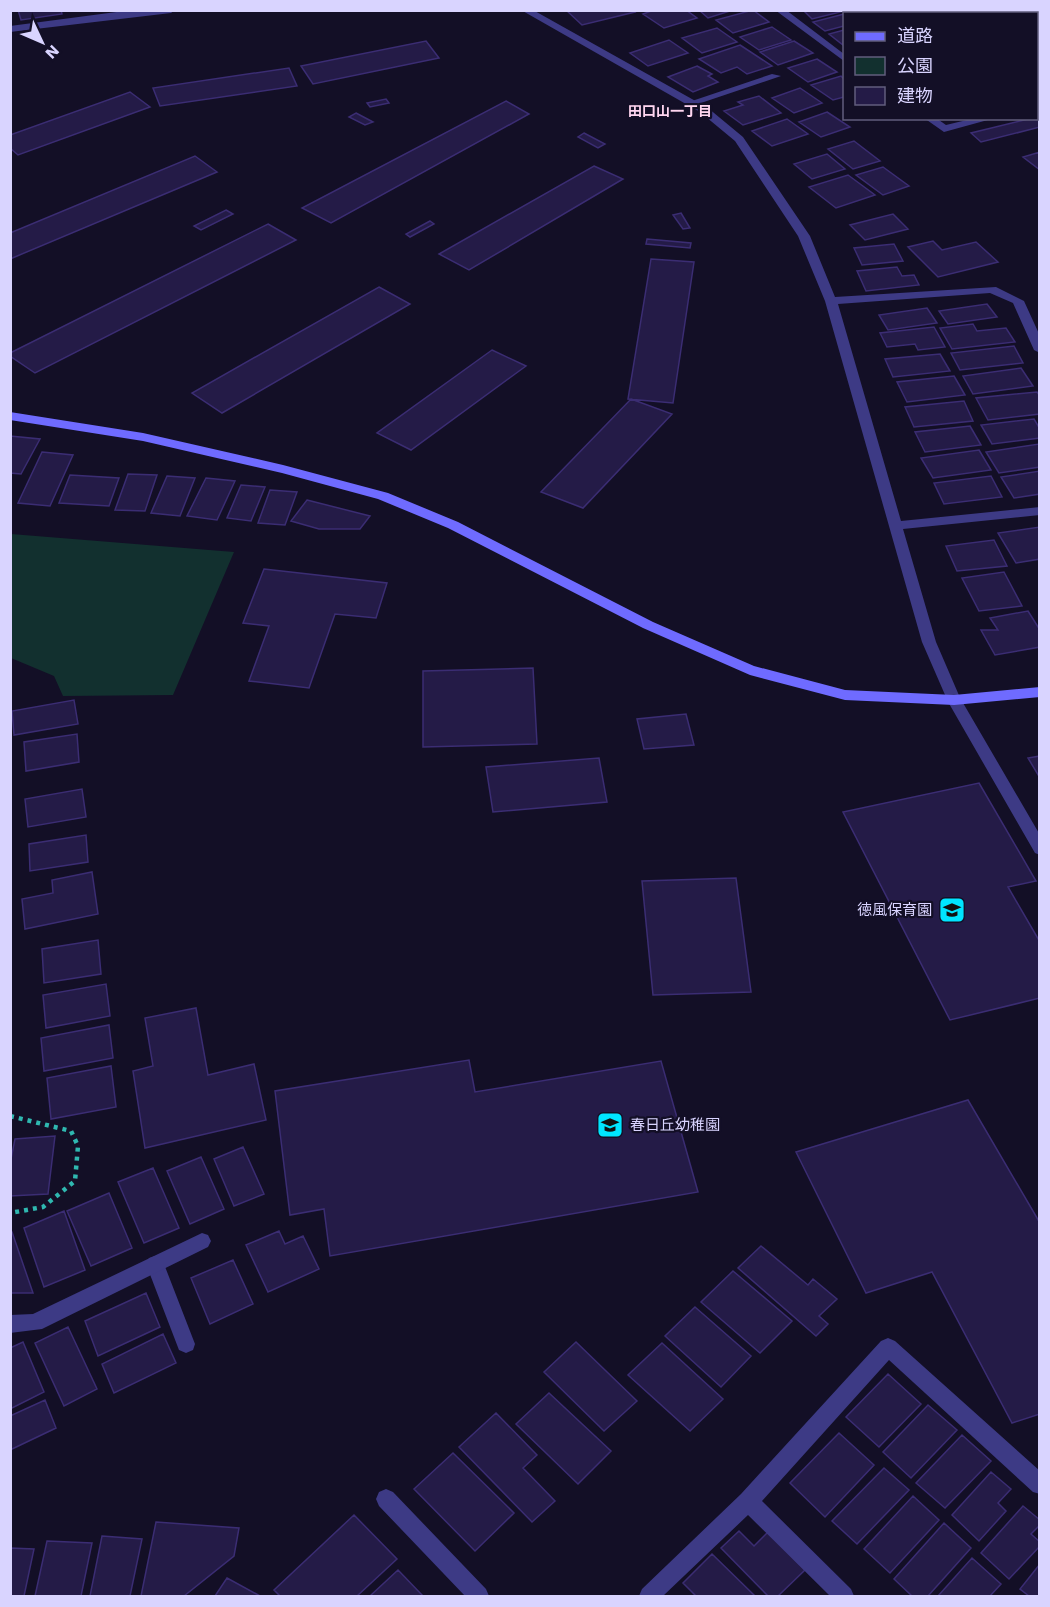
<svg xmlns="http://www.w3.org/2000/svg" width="1050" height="1607" font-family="'Work Sans','Noto Sans JP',sans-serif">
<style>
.green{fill:#12302f}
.building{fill:#241b47;stroke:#3b2d73;stroke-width:1.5}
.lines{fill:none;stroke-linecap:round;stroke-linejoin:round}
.path{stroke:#2fb8b0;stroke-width:4.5;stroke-dasharray:4 5;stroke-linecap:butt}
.lane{fill:#3d3a85;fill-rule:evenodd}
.street{fill:#3d3a85;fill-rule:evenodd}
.secondary{fill:#6f6bff;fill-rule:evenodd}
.labels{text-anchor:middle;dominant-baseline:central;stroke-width:4.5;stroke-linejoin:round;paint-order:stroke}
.far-neighbourhood-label{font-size:14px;font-weight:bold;fill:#ffd6f0;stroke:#130f26}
.poi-label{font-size:15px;fill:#d9d4ff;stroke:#130f26;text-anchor:end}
</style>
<rect width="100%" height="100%" fill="#130f26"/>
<path class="green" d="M11 534 234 552 173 695 63 696 54 676 11 658Z"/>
<path class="building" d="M18 10H61L62 14 21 20Z
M571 10H633L635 12 582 25 567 11Z
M654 10H686L697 18 664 28 643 14Z
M699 10H733L708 18Z
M753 10 769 22 733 33 716 20Z
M803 10H848L812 19Z
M862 10H899L887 14H866Z
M969 10H999L1004 14H960Z
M844 14V26L825 31 813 22Z
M772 27 791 40 759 50 740 37Z
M717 28 737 42 702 53 682 38Z
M844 30 843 45 829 34Z
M669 40 688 53 648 66 630 53Z
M426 41 439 58 313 84 301 66Z
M794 41 813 53 778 65 760 52Z
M740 45 772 66 747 74 737 67 721 73 699 59Z
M817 59 837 72 808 82 788 68Z
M697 66 712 74 708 76 718 82 693 92 668 77Z
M289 68 297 86 160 106 153 88Z
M841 76 844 79V97L833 100 811 85Z
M800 88 822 103 794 113 772 98Z
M130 92 150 107 18 155 10 148V135Z
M759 96 781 113 743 125 724 111 743 105 738 102Z
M386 99 389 103 370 107 367 103Z
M506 101 529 114 331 223 302 208Z
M827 112 850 127 821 137 799 122Z
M356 113 373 122 365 125 349 117Z
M1040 116V127L981 142 971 133Z
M787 119 808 134 772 146 752 131Z
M584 133 605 144 598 148 578 137Z
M854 141 880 161 853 169 828 149Z
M1040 152V170L1023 157Z
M827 154 845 169 812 179 794 164Z
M195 156 217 172 10 259V233Z
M594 166 623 179 469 270 439 254Z
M883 167 909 186 883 195 856 175Z
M848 175 875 195 836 208 809 187Z
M226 210 233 214 201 230 194 226Z
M681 213 690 228 683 229 673 215Z
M893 214 908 229 865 240 850 225Z
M430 221 434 224 410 237 406 234Z
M268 224 296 240 35 373 10 356V353Z
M647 239 691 243 690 248 646 244Z
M933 241 942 250 976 242 998 262 938 277 908 247Z
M894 244 903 261 862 265 854 248Z
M651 259 694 262 673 403 628 399Z
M897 267 902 276 914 275 919 285 866 291 857 271Z
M379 287 410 304 222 413 192 393Z
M987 304 997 317 948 324 939 311Z
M927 308 937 323 888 330 879 315Z
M973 324 977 331 1006 328 1015 342 952 349 940 328Z
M934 327 945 347 918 350 915 344 887 347 880 333Z
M1014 346 1023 363 960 370 951 353Z
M492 350 526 366 411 450 377 433Z
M940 354 950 371 893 377 885 359Z
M1021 368 1033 386 973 394 963 376Z
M954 376 965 395 907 402 897 382Z
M1037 392 1040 396V414L988 420 976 398Z
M631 399 672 414 583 508 541 492Z
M964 401 973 421 914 427 905 407Z
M1034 419 1040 429V438L992 444 981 425Z
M970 426 981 445 925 452 915 432Z
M10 436 40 439 21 474 10 473Z
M1039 444 1040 467 999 473 986 452Z
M979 450 991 470 933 478 921 458Z
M42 452 73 455 50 506 18 503Z
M1040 471V494L1014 498 1001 477Z
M128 474 157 475 145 511 115 510Z
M70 475 119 478 109 506 59 503Z
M167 476 195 478 180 516 151 513Z
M991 476 1002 497 944 504 934 483Z
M206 478 235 481 217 520 187 516Z
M241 485 265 487 251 521 227 518Z
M270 490 297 492 285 525 258 523Z
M307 500 370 516 360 529H319L291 521Z
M1040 527V559L1016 563 998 533Z
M994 540 1007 566 957 571 946 546Z
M264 569 387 583 376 618 335 614 309 688 249 681 269 626 243 623Z
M1004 572 1022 606 979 611 962 578Z
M1028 611 1040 630V647L995 655 981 630H998L990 618Z
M533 668 537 744 423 747V671Z
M74 700 78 724 14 735 12 711Z
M686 714 694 745 644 749 637 719Z
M77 734 79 762 26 771 24 742Z
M1040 756V778L1028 758Z
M599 758 607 802 493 812 486 767Z
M979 783 1036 881 1008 887 1040 942V998L950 1020 843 812Z
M82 789 86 817 28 827 25 799Z
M86 835 88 862 30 871 29 844Z
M92 872 98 914 25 929 22 899 53 893 52 880Z
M736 878 751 992 653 995 642 881Z
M98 940 101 974 44 983 42 949Z
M106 984 110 1016 46 1028 43 995Z
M196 1008 208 1075 254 1064 266 1120 145 1148 133 1071 153 1066 145 1018Z
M109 1025 113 1058 44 1071 41 1038Z
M469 1060 475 1092 661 1061 698 1192 330 1256 324 1209 290 1215 275 1091Z
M111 1066 116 1107 51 1119 47 1078Z
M968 1100 1040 1223V1414L1012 1423 932 1272 866 1293 796 1152Z
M55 1136 48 1194 10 1196V1164L15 1139Z
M243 1147 264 1194 234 1206 214 1159Z
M201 1157 224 1209 190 1224 167 1171Z
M153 1168 179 1228 144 1243 118 1182Z
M109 1193 132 1248 91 1266 67 1211Z
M64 1211 85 1270 44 1287 24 1228Z
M279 1231 285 1244 303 1236 319 1269 268 1292 246 1245Z
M10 1232H12L33 1293H10Z
M761 1246 808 1285 813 1279 837 1299 819 1316 828 1324 816 1336 738 1268Z
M233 1260 253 1304 210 1324 191 1278Z
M733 1271 792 1321 760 1353 701 1302Z
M146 1293 160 1327 98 1356 85 1321Z
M695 1307 751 1356 721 1387 665 1336Z
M68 1327 97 1389 64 1406 35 1343Z
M163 1334 176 1363 114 1393 102 1364Z
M23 1342 44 1392 10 1409V1348Z
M576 1342 637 1401 604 1431 544 1372Z
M662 1343 723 1399 690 1431 628 1375Z
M888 1374 921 1404 879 1447 846 1417Z
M549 1393 611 1451 578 1484 516 1424Z
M45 1400 56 1428 10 1450V1416Z
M928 1405 957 1430 911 1478 883 1452Z
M496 1413 537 1455 523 1468 555 1501 532 1522 459 1447Z
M839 1433 874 1465 825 1517 790 1483Z
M962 1435 991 1461 945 1508 916 1483Z
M453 1453 514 1513 475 1551 414 1489Z
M884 1468 909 1490 857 1544 832 1521Z
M991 1472 1011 1489 998 1503 1006 1511 979 1541 952 1515Z
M913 1496 939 1520 890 1573 864 1549Z
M1023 1506 1040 1520V1525L1031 1534 1040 1542V1546L1009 1579 981 1553Z
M354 1515 397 1559 357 1596H280L274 1590Z
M156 1522 239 1528 234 1556 184 1596H141Z
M944 1523 971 1548 928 1596H912L894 1579Z
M739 1531 754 1546 768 1532 805 1570 778 1596H768L721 1548Z
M102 1536 142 1539 130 1596H90Z
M47 1541 92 1543 81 1596H35Z
M10 1548 34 1549 24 1596H10Z
M712 1554 755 1596H696L683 1583Z
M972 1558 1001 1584 990 1596H938Z
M1040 1564V1596H1029L1020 1589Z
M398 1570 423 1596H370Z
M227 1578 260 1596H215Z"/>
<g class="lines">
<path class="path" d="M10 1116 71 1131 78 1146 75 1181 43 1207 10 1213"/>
<path class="lane" d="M772 74 781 76 695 105 686 103Z
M954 695 959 696 1040 835V855L1035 853 947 700Z
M155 1256 161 1258 164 1264 195 1344 193 1350 186 1353 179 1350 146 1264 149 1258Z
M386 1489 393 1492 486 1589 489 1596H465L379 1506 376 1499 379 1492Z"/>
<path class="street" d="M175 10 171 13 10 32V26L124 11Z
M521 10H533L708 108 743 137 810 236 835 297 996 287 1024 301 1040 336V353L1034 350 1013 303 990 293 838 304 901 521 1040 507V515L903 529 936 642 961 700 959 704H949L922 642 825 301 798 236 735 141 700 112Z
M775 10H786L844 54V61Z
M926 10H937L939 14H928Z
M1036 77 1040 78V85L1036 84Z
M1040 104V110L1036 111V105Z
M924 118H936L946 125 975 118H995L944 132Z
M202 1233 208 1235 211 1241 208 1247 42 1329 10 1333V1315L33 1314Z
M888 1338 895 1341 1040 1471V1494L1033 1492 889 1360 762 1501 851 1589 854 1596H830L748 1515 663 1596H639L642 1589 741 1494 881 1341Z"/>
<path class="secondary" d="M10 412 143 433 283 465 388 493 458 522 653 622 754 666 845 690 954 695 1040 687V697L954 705 845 700 750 675 643 628 448 528 378 499 282 473 143 441 10 420Z"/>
</g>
<defs>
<symbol id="school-square" viewBox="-11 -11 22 22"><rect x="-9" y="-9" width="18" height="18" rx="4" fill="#00e5ff" stroke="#130f26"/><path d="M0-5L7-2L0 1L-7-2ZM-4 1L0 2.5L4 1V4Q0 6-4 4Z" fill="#111"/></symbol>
</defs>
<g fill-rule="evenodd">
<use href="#school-square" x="937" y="895" width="30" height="30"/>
<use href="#school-square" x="595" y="1110" width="30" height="30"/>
</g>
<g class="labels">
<g class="far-neighbourhood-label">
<text x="670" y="111">田口山一丁目</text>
</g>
<g class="poi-label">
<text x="932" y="910">徳風保育園</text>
<text x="630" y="1125" text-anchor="start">春日丘幼稚園</text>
</g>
</g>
<rect width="1050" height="1607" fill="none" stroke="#d9d4ff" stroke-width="24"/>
<rect x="843" y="12" width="195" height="108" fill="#130f26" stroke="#625e7d" stroke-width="1.5"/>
<rect x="855" y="32" width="30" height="9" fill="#6f6bff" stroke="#625e7d" stroke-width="1.5"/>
<text x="897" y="42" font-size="18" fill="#d9d4ff">道路</text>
<rect x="855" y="57" width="30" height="18" fill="#12302f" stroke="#625e7d" stroke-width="1.5"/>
<text x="897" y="72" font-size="18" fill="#d9d4ff">公園</text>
<rect x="855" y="87" width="30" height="18" fill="#241b47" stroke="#625e7d" stroke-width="1.5"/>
<text x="897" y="102" font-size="18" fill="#d9d4ff">建物</text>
<g transform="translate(42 42) rotate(134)" stroke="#130f26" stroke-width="4.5" paint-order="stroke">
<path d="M0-4.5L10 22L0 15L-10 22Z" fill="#d9d4ff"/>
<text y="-9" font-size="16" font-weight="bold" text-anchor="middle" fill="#d9d4ff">N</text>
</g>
</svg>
